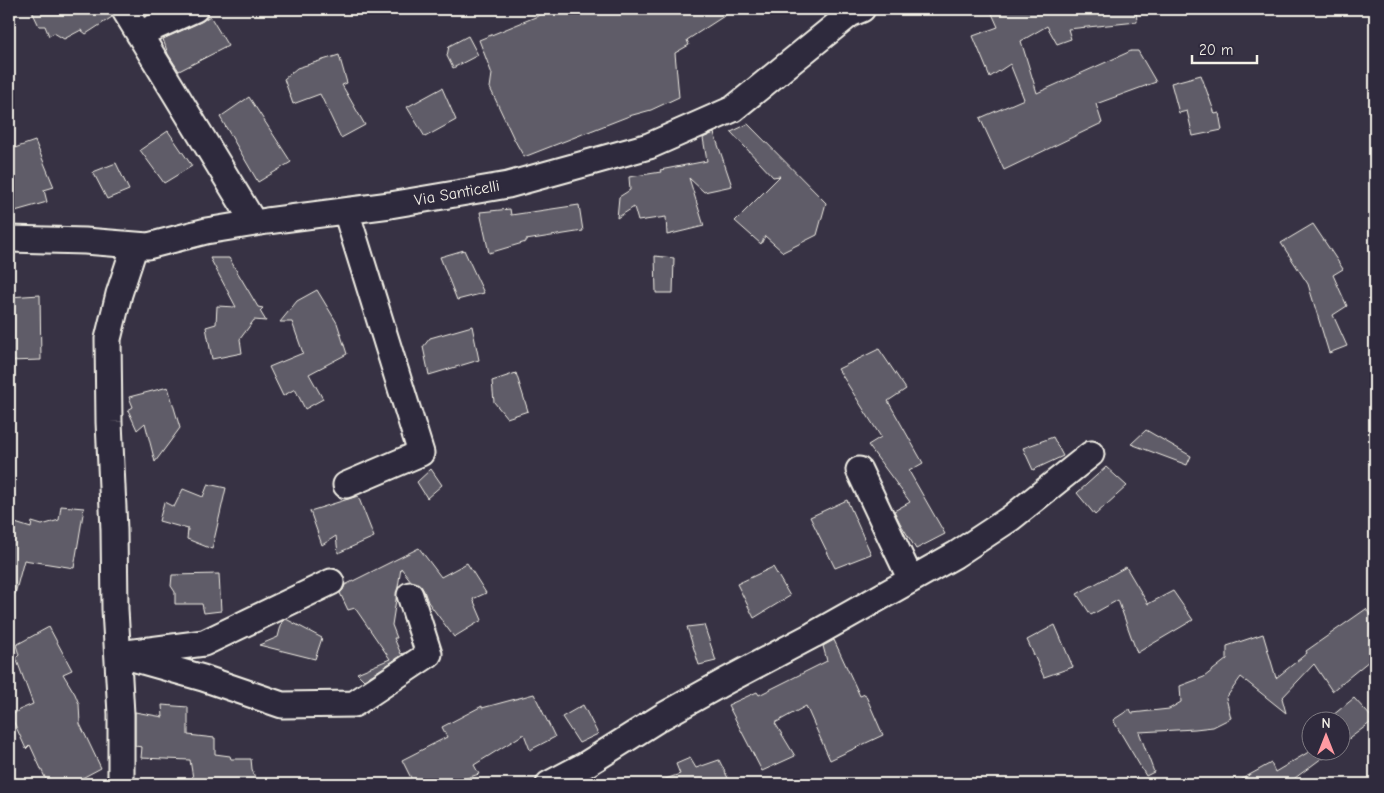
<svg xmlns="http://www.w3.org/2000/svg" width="1384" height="793" font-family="'Comic Neue',sans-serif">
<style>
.building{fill:#5f5c67;stroke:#f4f1e8}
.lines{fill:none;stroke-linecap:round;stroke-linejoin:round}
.street-casing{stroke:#f4f1e8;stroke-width:29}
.street{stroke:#2f2a3d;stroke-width:25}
.labels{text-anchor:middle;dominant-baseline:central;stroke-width:5;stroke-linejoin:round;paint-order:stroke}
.street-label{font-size:16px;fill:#f4f1e8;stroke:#2f2a3d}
</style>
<rect width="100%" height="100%" fill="#373244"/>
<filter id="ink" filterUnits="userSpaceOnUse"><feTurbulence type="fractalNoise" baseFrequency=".02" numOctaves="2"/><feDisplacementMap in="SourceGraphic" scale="10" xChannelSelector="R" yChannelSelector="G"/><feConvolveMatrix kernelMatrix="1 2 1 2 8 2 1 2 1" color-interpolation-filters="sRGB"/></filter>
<g filter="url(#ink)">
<path class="building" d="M31 9H110L112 17 86 34 81 30 64 39 54 33 49 36 45 26H39Z
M555 9H735L687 40 689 45 675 53 679 97 651 110 629 116 524 157 514 139 490 88 492 74 479 40Z
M990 9H1078L1072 12 1110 9H1136L1137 22 1068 29 1071 39 1057 44 1047 26 1021 41 1037 93 1131 51H1138L1156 82 1096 104 1102 123 1004 170 980 118 1024 99 1010 64 990 77 973 36 998 27Z
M210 16 228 46 179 71 168 54 163 39 201 22Z
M468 36 478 55 453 68 447 56 449 46Z
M339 55 347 83 342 85 365 125 341 138 320 94 293 104 284 79 297 68Z
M1201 75 1215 114 1219 113 1222 130 1193 136 1187 111 1179 113 1171 83Z
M442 88 456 120 425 137 407 107Z
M249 97 291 162 258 182 220 117Z
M748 124 826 203 817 235 783 252 765 236 761 244 735 221 780 176 773 177 731 132Z
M168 131 192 166 164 183 140 150Z
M714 133 732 186 704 192 689 178 704 226 667 235 666 217 638 221 634 207 617 218 619 197 630 190 629 177 661 172 660 170 707 161 703 138Z
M35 141 54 187 44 190 47 202 15 211 9 193V150Z
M116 163 129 190 107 199 93 172Z
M579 205 583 231 526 240V242L489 253 480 212 510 209 511 215Z
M1313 224 1343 269 1333 275 1347 306 1333 315 1347 346 1329 353 1308 284 1281 243Z
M464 250 484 293 457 300 440 257Z
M655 256 674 258 673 293H656Z
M210 258H229L258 307 263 308 260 311 266 321 254 320 240 339 242 353 212 359 206 327 216 324 217 306 236 307Z
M317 290 337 323 347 354 309 374 323 399 305 409 295 389 283 396 269 367 303 353 292 322H280L297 301Z
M40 295 41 360 9 361V297Z
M472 326 479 360 429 375 423 347 430 338Z
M879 349 906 389 888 401 923 463 909 471 945 534 916 549 900 523 894 511 910 502 868 445 881 437 838 369Z
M516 373 528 411 507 418 494 402 492 381Z
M168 387 180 428 155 462 145 423 137 430 128 410 133 407 129 397Z
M1146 430 1191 456 1187 465 1131 444Z
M1053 437 1063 456 1033 470 1023 448Z
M1106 467 1127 486 1095 515 1077 493Z
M431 469 442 485 427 498 417 482Z
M208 484 226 488 212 549 187 539 188 529 159 521 164 502 174 507 183 489 203 497Z
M358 496 374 537 338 553 336 536 322 545 310 511Z
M847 500 871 554 835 568 810 517Z
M61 506 84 508 74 568 24 560 15 594 9 593V521L31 528 32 522 42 525 59 520Z
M419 548 441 577 467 563 486 593 473 599 482 620 454 637 428 602 424 591 420 585 411 581 401 568 392 625 397 638H394L401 654 407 652 364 680 357 673 390 659 355 608 348 610 340 593 343 590 345 585Z
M773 567 790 596 754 618 737 584Z
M1126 567 1148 604 1173 591 1193 620 1137 653 1118 600 1091 615 1077 594Z
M219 574 221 611 204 613 202 604H175V592L171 586 172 575Z
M1366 609 1375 621V656L1332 691 1314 664 1282 698 1286 713 1241 677 1226 698 1231 718 1213 727 1195 729 1139 732 1154 772 1146 776 1113 720 1130 709 1132 713 1169 709 1181 702 1180 686 1204 677 1227 659V646L1263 634 1276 678 1307 653 1306 651Z
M286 619 322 638 315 659 259 645 278 637 282 622Z
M704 625 716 661 699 665 687 627Z
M1055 625 1073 667 1044 677 1027 640Z
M49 627 72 670 63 674 75 694 79 704 80 724 101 768 71 784H48L30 745 26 749 11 716 19 710 33 704 16 658 19 655 16 645Z
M834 640 860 696 865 694 883 735 830 760 806 706 775 723 795 756 762 771 728 705 757 692 759 695 827 661 823 646Z
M534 694 555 737 530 750 524 734 474 765 479 774 449 784H414L402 760 447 737 442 727 482 706V708Z
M1354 698 1374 720 1342 744V720H1327Z
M162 705 188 707V735L215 738V754L230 756 231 759H251L252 769 257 784H194L190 760 141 758 142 747 135 746V712L163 717Z
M583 705 598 734 579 743 562 717Z
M1312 750H1333L1323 759 1322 758 1287 784H1233L1271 763 1275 772Z
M690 758 696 768 719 760 731 784H658L657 782 680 774 676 764Z"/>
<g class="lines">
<defs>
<path id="street" d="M124 9 254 223
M139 34 195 9
M346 211 421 453 346 485
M9 239 85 241 148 246 206 231 267 221 390 205 508 185 649 146 733 109 850 14 862 9
M859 470 911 580
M127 653 204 643 331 582
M118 654 203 678 282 705 354 704 429 654 410 595
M121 784V714L115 609 114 530 109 422 108 339 119 294 135 245
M549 784 585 765 663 716 726 681 813 635 955 555 1011 518 1091 454"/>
</defs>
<use href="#street" class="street-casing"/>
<use href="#street" class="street"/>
</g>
</g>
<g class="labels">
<g class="street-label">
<text transform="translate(457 193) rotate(-10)">Via Santicelli</text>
</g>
</g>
<rect width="1384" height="793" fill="none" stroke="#2f2a3d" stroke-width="30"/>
<rect x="15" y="15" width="1354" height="763" fill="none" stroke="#f4f1e8" stroke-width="2" filter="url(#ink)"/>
<g transform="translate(1326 736)"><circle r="24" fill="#2f2a3d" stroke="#7e7a81"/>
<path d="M0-4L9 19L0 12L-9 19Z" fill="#ff9aa2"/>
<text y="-8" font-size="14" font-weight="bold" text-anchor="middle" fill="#f4f1e8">N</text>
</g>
<path d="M1192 55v8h65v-8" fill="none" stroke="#f4f1e8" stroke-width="2.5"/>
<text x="1199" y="55" font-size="15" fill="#f4f1e8" stroke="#2f2a3d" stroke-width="4" paint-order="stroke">20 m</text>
</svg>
